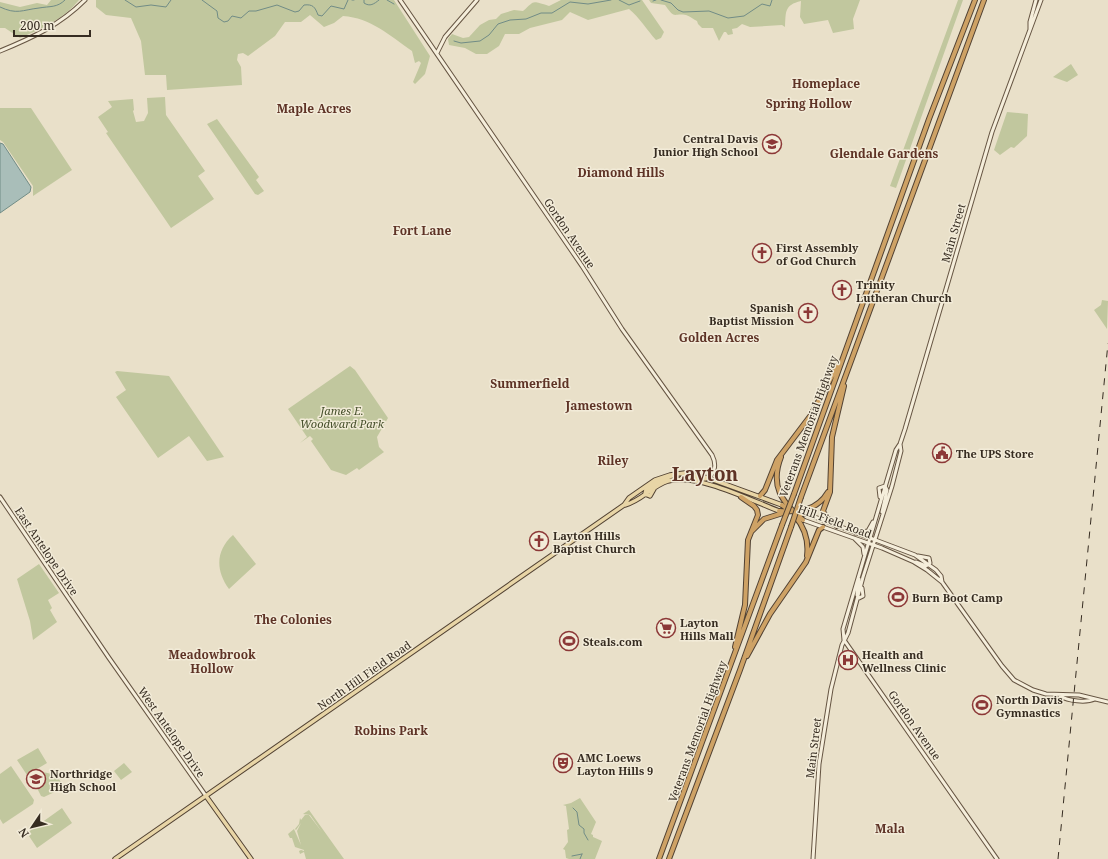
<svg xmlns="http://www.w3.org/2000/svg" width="1108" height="859" font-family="'Noto Serif',serif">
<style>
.green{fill:#c1c79e}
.water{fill:#a9beb9;stroke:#718c86}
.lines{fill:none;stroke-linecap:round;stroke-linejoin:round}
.stream{stroke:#718c86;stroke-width:1}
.secondary-casing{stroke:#665543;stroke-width:5}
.primary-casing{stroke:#524233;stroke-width:5.5}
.highway-casing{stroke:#524233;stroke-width:6}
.secondary{stroke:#f5eedb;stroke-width:3}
.primary{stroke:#e8d5a6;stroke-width:3.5}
.highway{stroke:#cea265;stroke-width:4}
.rail{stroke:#362c21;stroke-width:1;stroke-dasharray:7 7;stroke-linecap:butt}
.highway-bridge-casing{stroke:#524233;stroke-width:6;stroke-linecap:butt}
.highway-bridge{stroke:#cea265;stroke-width:4}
.labels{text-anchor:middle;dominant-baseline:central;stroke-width:3;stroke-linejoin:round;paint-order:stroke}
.poi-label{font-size:11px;font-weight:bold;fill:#362c21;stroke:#f2ebd8;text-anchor:start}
.street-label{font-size:11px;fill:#362c21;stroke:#f2ebd8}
.park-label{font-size:11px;font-style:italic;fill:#46502b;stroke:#f2ebd8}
.neighbourhood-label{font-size:12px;font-weight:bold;fill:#5e3326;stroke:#f2ebd8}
.town-label{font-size:19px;font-weight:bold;fill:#5e3326;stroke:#f2ebd8}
</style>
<rect width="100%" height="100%" fill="#e9e0c9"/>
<path class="green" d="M51 0H79C64 19 41 29 20 38L5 28H0V2L20 7 37 3 47 5Z
M96 0H394L430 56 425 74 415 84 413 82 421 63 419 61 415 63 412 51C389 35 371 18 343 16L334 23 324 27 310 15 301 22H285L275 36 248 56 243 53 238 54 237 60 241 67 242 85 167 90 166 75H145L141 41 131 18 106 15 96 7Z
M561 0H642L664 32 661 38 656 40C647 30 639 17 629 9L588 20 570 12 562 20 530 28 519 34H505L499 46 487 54H476L465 48 449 45 448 39 452 34 463 38 469 37 480 25 489 20 496 19 501 14 514 10 523 11C535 1 530 0 549 6Z
M649 0H860L853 19 854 29 833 33 828 20 804 24 800 17 801 1C784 5 786 12 785 27L782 25 750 27 742 24 737 28 732 29 733 34 728 35 726 32H724L719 41 713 28H702L698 24 697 21C694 20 690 16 686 15 672 13 676 20 665 5L651 3Z
M958 0H963L896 188 890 186Z
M1071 64 1078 75 1067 82 1053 77Z
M165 97 166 115 205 171 198 176 214 199 171 228 106 133 108 132 98 117 112 107 108 101 133 99 134 110 133 111 136 122 144 121 148 113 147 98Z
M0 108H31L72 170 33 196V186L3 142 0 140Z
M1007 112 1028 114 1027 136 1014 148 1011 147 1000 155 994 150Z
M217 119 259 177 256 180 264 191 258 195 255 194 207 124Z
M1102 300 1108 301 1107 329 1094 310 1101 305Z
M350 366 355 370 388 418 377 437 379 447 384 452 359 470 357 468 346 475 331 470 311 441 313 439 310 436 300 443 307 437 288 409Z
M117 371 169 376 224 457 207 461 189 436 158 458 116 397 126 390 115 372Z
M233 535 256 564 229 589C215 570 216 550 233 535Z
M39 564 59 593 48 600 52 608 50 610 57 622 33 640 30 621 17 579Z
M38 748 47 763 27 775 17 760Z
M124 763 132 772 121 780 114 771Z
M11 766 34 800 33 804 3 824 0 819V774Z
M39 772C52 772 58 777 65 787L44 797 41 796 31 776Z
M580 798 596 822 591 834 593 835V837L602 841 595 859H569L566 858 565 850 563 849 568 842 567 830 569 829 566 806 563 805 571 803Z
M62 808 72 823 37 848 27 833Z
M309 810 344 859H306L304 852 300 854 299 851 301 850 304 851V850L295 847 292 838H290L288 834 294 829 301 845 297 831 301 823 296 830 295 829 299 824 300 818 301 820 305 815H309L322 832 310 815 303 814Z"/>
<path class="water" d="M0 143 3 144 31 187 30 192 0 213Z"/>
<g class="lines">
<path class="stream" d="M125 0 136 7 151 5 166 7 171 0
M202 0 217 11 218 18 224 22 228 21 232 16 241 18 249 11H256L277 5 295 12 299 11 304 5C313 4 315 7 318 15L322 16 331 6 344 9 348 0
M352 0H354
M364 0V3C370 7 374 4 379 0
M387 0 394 4
M619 0 629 5 640 1
M661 0 671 3 678 10 683 12 709 11 728 18 744 16 762 4 770 6 772 0
M653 1 656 0
M0 7C17 15 22 10 39 8 50 6 57 8 65 0
M454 41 461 43 480 41 489 35 498 24 510 20 526 19 541 13H552L570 2 588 4 611 0
M573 808 577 812 579 825 584 829V833L588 840
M572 856 582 854
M580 859 582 854"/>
<defs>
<path id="secondary" d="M400 0 582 266 622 329 712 455C716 463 716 472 708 478
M1030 29V22L1036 0
M0 51C32 38 60 25 85 0
M437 53 445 37 477 0
M0 497 109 658 206 796
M880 497 879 488 885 486 887 490 882 512
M804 513 915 555 936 570 941 576 942 582
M803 520 882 548 914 562 927 570 942 582 1002 666 1014 680 1033 690 1046 694 1079 695 1108 702
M856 533 868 531 873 522
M854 538 863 547 864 554
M916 562 926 566 930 563 929 558 918 556
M859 598 857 595 859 579
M859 598 863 596 862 588
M844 640 843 629 896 450 900 444 905 429 992 132 1041 0
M844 640 997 859
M1060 696C1068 701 1086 703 1095 699
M813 859 819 764 831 689 842 645 848 633 863 577 892 486 901 451 900 444"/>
<path id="primary" d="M682 478C691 474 700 482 708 478
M645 494 646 490 658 482 674 475
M645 494 650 496 654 489
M625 505C641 501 652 486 668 481 697 473 750 500 779 511
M206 796 251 859
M115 859 624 505 629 498 655 480 670 475 685 473 708 478 782 505"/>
<path id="highway" d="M781 457C770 485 781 502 803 520
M794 494 929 119 975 0
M760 496 765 490 777 460 811 415 839 363
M801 497 984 0
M782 505 790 511
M779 511C799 512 817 511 828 492
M796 514H806
M795 516C805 528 809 540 807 556
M837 526 826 517 823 511 830 492 832 437 844 386
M752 531 764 519 783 513
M735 647 745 605 748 540 758 515 757 510 754 506 741 497
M747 656 770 614 806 562 819 530 823 527
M659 859 782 525
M669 859 740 670 791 527"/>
</defs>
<use href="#secondary" class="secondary-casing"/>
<use href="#primary" class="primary-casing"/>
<use href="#highway" class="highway-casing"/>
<use href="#secondary" class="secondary"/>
<use href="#primary" class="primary"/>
<use href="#highway" class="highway"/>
<path class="rail" d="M1058 859 1108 343"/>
<defs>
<path id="highway-bridge" d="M782 525 794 494
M791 527 801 497"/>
</defs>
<use href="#highway-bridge" class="highway-bridge-casing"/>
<use href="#highway-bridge" class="highway-bridge"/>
</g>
<defs>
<symbol id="school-ring" viewBox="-11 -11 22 22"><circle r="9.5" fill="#f2ebd8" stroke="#8c3837" stroke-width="1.5"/><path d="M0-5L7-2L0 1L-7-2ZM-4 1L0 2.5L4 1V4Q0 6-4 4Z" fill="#8c3837"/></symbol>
<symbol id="church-ring" viewBox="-11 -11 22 22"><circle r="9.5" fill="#f2ebd8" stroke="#8c3837" stroke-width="1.5"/><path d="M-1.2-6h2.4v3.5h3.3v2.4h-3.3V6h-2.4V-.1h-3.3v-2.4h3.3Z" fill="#8c3837"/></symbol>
<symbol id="civic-ring" viewBox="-11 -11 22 22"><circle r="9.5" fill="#f2ebd8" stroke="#8c3837" stroke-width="1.5"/><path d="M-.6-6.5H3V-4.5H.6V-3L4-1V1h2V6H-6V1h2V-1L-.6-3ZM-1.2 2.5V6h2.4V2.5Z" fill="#8c3837"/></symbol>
<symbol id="stadium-ring" viewBox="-11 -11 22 22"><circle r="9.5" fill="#f2ebd8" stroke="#8c3837" stroke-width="1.5"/><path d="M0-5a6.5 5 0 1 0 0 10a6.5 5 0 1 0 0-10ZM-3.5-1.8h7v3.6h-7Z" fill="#8c3837"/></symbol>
<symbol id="supermarket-ring" viewBox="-11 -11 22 22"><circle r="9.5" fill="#f2ebd8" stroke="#8c3837" stroke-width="1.5"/><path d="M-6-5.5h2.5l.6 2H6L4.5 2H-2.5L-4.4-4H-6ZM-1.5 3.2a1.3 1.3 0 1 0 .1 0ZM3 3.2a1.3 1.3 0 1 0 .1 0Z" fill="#8c3837"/></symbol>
<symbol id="hospital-ring" viewBox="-11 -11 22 22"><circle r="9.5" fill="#f2ebd8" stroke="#8c3837" stroke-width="1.5"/><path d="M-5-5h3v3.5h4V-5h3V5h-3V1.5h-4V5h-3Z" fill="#8c3837"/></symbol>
<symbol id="theatre-ring" viewBox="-11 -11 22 22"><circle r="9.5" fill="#f2ebd8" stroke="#8c3837" stroke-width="1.5"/><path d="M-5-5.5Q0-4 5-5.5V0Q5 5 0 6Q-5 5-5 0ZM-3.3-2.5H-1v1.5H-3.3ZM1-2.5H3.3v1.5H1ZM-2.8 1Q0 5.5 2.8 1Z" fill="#8c3837"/></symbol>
</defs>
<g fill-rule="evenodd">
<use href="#school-ring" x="761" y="133" width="22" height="22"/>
<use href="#church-ring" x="751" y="242" width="22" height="22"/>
<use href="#church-ring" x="831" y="279" width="22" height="22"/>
<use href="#church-ring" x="797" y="302" width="22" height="22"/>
<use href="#civic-ring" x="931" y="442" width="22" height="22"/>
<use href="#church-ring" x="528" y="530" width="22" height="22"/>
<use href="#stadium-ring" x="887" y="586" width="22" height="22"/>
<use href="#supermarket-ring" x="655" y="617" width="22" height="22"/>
<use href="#stadium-ring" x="558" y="630" width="22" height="22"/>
<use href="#hospital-ring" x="837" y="649" width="22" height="22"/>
<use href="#stadium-ring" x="971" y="694" width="22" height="22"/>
<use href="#theatre-ring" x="552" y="752" width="22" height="22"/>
<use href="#school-ring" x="25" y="768" width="22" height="22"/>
</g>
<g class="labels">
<g class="poi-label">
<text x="758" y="138" text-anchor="end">Central Davis<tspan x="758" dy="13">Junior High School</tspan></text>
<text x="776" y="247">First Assembly<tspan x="776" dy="13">of God Church</tspan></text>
<text x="856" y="284">Trinity<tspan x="856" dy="13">Lutheran Church</tspan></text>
<text x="794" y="307" text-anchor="end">Spanish<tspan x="794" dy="13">Baptist Mission</tspan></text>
<text x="956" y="453">The UPS Store</text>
<text x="553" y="535">Layton Hills<tspan x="553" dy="13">Baptist Church</tspan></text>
<text x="912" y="597">Burn Boot Camp</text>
<text x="680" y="622">Layton<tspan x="680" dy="13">Hills Mall</tspan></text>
<text x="583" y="641">Steals.com</text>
<text x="862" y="654">Health and<tspan x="862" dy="13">Wellness Clinic</tspan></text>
<text x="996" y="699">North Davis<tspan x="996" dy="13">Gymnastics</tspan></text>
<text x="577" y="757">AMC Loews<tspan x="577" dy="13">Layton Hills 9</tspan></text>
<text x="50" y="773">Northridge<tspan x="50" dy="13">High School</tspan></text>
</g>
<g class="street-label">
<text transform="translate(570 233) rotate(56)">Gordon Avenue</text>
<text transform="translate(953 233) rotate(-74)">Main Street</text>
<text transform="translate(808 426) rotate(-70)">Veterans Memorial Highway</text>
<text transform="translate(835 521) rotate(20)">Hill Field Road</text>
<text transform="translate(47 551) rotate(56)">East Antelope Drive</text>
<text transform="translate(364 675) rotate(-35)">North Hill Field Road</text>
<text transform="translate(915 725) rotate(55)">Gordon Avenue</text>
<text transform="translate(697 731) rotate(-70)">Veterans Memorial Highway</text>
<text transform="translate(172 732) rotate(55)">West Antelope Drive</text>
<text transform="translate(813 748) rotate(-83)">Main Street</text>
</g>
<g class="park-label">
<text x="342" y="410">James E.<tspan x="342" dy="13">Woodward Park</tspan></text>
</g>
<g class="neighbourhood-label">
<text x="826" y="83">Homeplace</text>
<text x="809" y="103">Spring Hollow</text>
<text x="314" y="108">Maple Acres</text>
<text x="884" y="153">Glendale Gardens</text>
<text x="621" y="172">Diamond Hills</text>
<text x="422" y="230">Fort Lane</text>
<text x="719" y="337">Golden Acres</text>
<text x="530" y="383">Summerfield</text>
<text x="599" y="405">Jamestown</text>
<text x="613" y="460">Riley</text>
<text x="293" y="619">The Colonies</text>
<text x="212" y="654">Meadowbrook<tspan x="212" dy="14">Hollow</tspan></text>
<text x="391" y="730">Robins Park</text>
<text x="890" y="828">Mala</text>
</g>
<g class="town-label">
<text x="705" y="474">Layton</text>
</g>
</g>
<g transform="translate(32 827) rotate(235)" stroke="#f2ebd8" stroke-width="3" paint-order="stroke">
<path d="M0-3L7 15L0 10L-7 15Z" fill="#362c21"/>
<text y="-6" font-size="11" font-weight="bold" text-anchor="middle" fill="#362c21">N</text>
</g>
<path d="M14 30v6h76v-6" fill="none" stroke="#362c21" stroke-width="2"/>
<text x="20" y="30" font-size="12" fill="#362c21" stroke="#f2ebd8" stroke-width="3" paint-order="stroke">200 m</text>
</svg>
